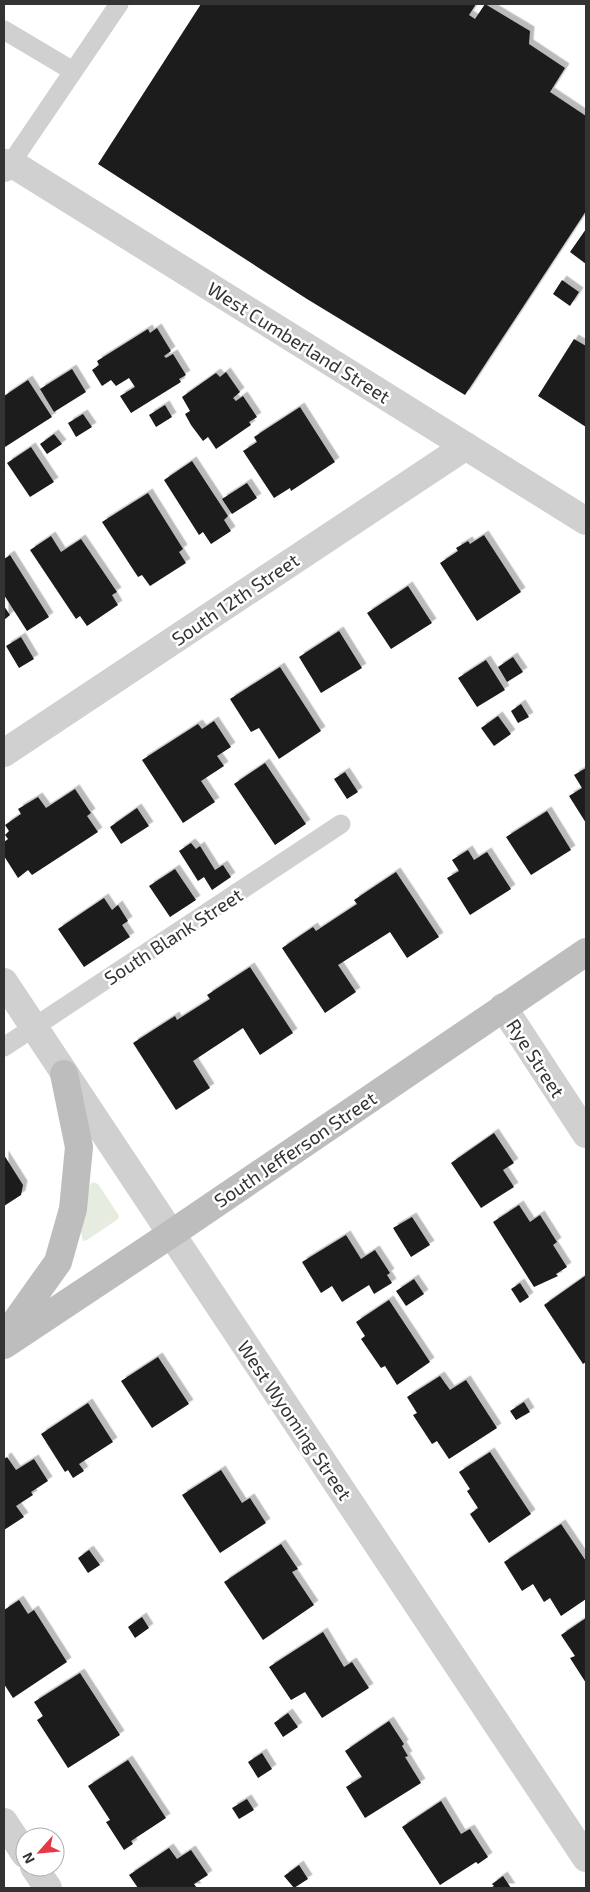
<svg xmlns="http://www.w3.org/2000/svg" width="590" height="1892" font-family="'Exo 2',sans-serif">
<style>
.green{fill:#e6ecdf}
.building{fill:#1a1a1a;filter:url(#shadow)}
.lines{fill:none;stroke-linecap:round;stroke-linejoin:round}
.lane{stroke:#d0d0d0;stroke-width:19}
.street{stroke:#d0d0d0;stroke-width:28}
.secondary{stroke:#bdbdbd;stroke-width:28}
.labels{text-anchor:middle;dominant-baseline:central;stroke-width:5;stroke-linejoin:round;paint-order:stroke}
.street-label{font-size:19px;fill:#333;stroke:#fff}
</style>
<defs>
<filter id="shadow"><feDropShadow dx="4.5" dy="-4.5" stdDeviation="0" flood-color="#0004"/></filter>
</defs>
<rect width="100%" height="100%" fill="#fff"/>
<path class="green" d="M93 1182 98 1184 119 1216 118 1219 87 1240 83 1241 81 1232 90 1185Z"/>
<path class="building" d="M201 4H476L469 15 475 19 485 4 530 31 529 44 565 68 550 92 586 116V211L465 395 307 299 98 164Z
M586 229V264L570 252Z
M562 280 579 292 570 306 553 294Z
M157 328 171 351 164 356 166 358 173 354 186 375 179 379 181 382 131 413 120 396 135 387 129 378 116 386 111 380 102 386 92 370 99 365 97 361 148 329 150 333Z
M574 339 586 346V427L538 396Z
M72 369 86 392 54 412 40 389Z
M226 372 240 392 233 398 236 401 243 396 257 417 249 422 251 425 216 449 208 437 203 441 191 425 185 414 190 411 182 397 216 373 220 377Z
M28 380 52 417 5 447 4 396Z
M165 405 172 417 156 427 149 415Z
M300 407 335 462 291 491 290 488 274 498 243 451 257 442 254 437Z
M83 414 92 427 76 437 68 423Z
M54 434 62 444 47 454 40 444Z
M31 447 54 482 30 497 7 463Z
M192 461 228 516 224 520 231 531 211 544 203 532 199 535 164 480Z
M247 483 257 498 232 514 222 499Z
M148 493 183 549 179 552 186 563 150 586 142 575 138 577 102 522Z
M484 535 521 592 477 621 440 563 458 551 456 548 468 541 470 544Z
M51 536 61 552 81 539 117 592 112 595 118 605 87 626 80 616 76 619 30 550Z
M10 555 49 617 27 631 4 595V559Z
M408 586 432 623 391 649 367 613Z
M4 606 10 615 4 620Z
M339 631 362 668 321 693 299 657Z
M21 637 34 659 19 668 6 646Z
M513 657 523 672 507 682 498 667Z
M486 660 505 690 477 707 458 678Z
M280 667 321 731 279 759 259 728 251 732 230 699Z
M521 704 529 717 518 723 511 711Z
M498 716 511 734 494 746 481 728Z
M214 721 231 747 217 756 224 766 201 781 215 802 183 823 142 760 198 724 202 729Z
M265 763 306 824 275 845 234 784Z
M586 768V823L569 796 582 788 574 775Z
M345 772 358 792 347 799 334 779Z
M75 789 91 813 87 816 98 832 32 875 28 870 18 878 4 856V842L8 839 5 835 9 831 5 825 21 814 18 809 38 797 46 808Z
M137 808 149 826 121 844 110 827Z
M547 811 571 850 531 875 506 837Z
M191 843 196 849 200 846 215 870 223 865 231 877 212 890 204 877 198 881 179 851Z
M468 850 474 860 487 852 511 889 470 915 447 878 459 871 452 860Z
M175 869 196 900 170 917 149 886Z
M396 872 439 937 407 958 390 932 338 965 356 992 325 1013 282 948 313 927 316 931 357 904 354 900Z
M104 898 112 910 118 905 128 921 122 925 130 937 84 967 58 929Z
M250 967 293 1033 260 1055 243 1028 193 1061 210 1088 176 1110 133 1043 175 1016 177 1020 210 999 207 995Z
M494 1133 514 1163 503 1170 514 1187 481 1208 451 1163Z
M4 1155 23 1185 21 1195 4 1206Z
M519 1205 530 1222 540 1215 557 1242 553 1245 567 1267 556 1274 558 1276 534 1287 493 1222Z
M412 1217 430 1245 411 1257 393 1228Z
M346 1235 361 1259 375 1250 390 1273 387 1275 392 1283 374 1294 369 1285 342 1302 332 1286 321 1293 302 1262Z
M585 1276 586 1362 583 1364 544 1305Z
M414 1279 424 1294 406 1306 396 1291Z
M520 1283 529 1297 520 1303 511 1289Z
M389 1300 430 1362 397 1385 385 1366 381 1368 361 1339 365 1336 356 1322Z
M158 1357 189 1404 152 1428 121 1381Z
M440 1376 450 1390 466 1380 497 1428 449 1459 437 1441 432 1444 413 1415 417 1413 407 1397Z
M524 1402 530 1412 516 1420 510 1411Z
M88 1403 113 1442 79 1464 84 1471 73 1478 68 1470 65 1472 41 1434Z
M490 1452 531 1514 489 1543 470 1514 478 1508 467 1491 470 1489 459 1472Z
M7 1457 16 1470 34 1459 48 1481 31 1492 33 1495 16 1506 24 1517 4 1530V1459Z
M221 1470 242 1503 250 1498 266 1523 220 1553 182 1495Z
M561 1524 586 1561V1599L561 1616 550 1598 544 1602 533 1584 522 1591 504 1562Z
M281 1544 298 1569 292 1572 314 1605 263 1640 224 1582Z
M89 1550 100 1565 88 1573 78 1558Z
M19 1600 28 1614 34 1610 67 1662 13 1698 4 1684V1610Z
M142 1617 149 1628 135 1638 128 1627Z
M586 1618V1683L570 1658 575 1656 561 1635Z
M323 1632 344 1667 352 1662 369 1688 322 1718 305 1692 291 1700 269 1667Z
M80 1673 120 1735 68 1768 37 1720 43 1716 34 1702Z
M288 1713 298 1727 283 1737 274 1723Z
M389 1721 404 1744 402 1746 408 1756 405 1757 421 1783 365 1818 346 1787 362 1777 345 1751Z
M262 1753 272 1769 258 1778 248 1762Z
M128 1760 166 1818 131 1841 133 1844 124 1850 106 1822 110 1820 88 1786Z
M247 1799 254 1810 239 1819 232 1808Z
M441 1801 461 1834 470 1829 488 1857 478 1864 476 1862 440 1885 402 1827Z
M169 1848 177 1859 191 1850 208 1875 194 1884 197 1888H138L129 1875Z
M299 1865 308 1879 294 1888 284 1876Z
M503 1876 511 1888H490L494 1886 492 1884Z"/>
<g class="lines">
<path class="lane" d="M4 30 73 71
M4 158 11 163 119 4
M4 1047 341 824"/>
<path class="street" d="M4 168 11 163 586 521
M4 753 466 446
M4 982 586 1858
M503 1007 586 1134
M4 1822 25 1854
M34 1867 48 1888"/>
<path class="secondary" d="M4 1338 58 1262 73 1209 79 1147 64 1074
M4 1345 171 1234 586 952"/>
</g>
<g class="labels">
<g class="street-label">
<text transform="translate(299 342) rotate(32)">West Cumberland Street</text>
<text transform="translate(235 599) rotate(-34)">South 12th Street</text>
<text transform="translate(173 936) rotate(-33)">South Blank Street</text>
<text transform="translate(536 1058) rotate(57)">Rye Street</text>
<text transform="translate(295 1149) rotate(-34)">South Jefferson Street</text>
<text transform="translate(295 1420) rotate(56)">West Wyoming Street</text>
</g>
</g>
<rect width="590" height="1892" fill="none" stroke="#333333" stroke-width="10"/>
<g transform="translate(40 1852) rotate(243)"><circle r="24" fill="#ffffff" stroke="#adadad"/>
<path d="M0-4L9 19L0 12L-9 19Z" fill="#e63946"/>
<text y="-8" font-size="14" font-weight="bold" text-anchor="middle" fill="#333333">N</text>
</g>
</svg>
